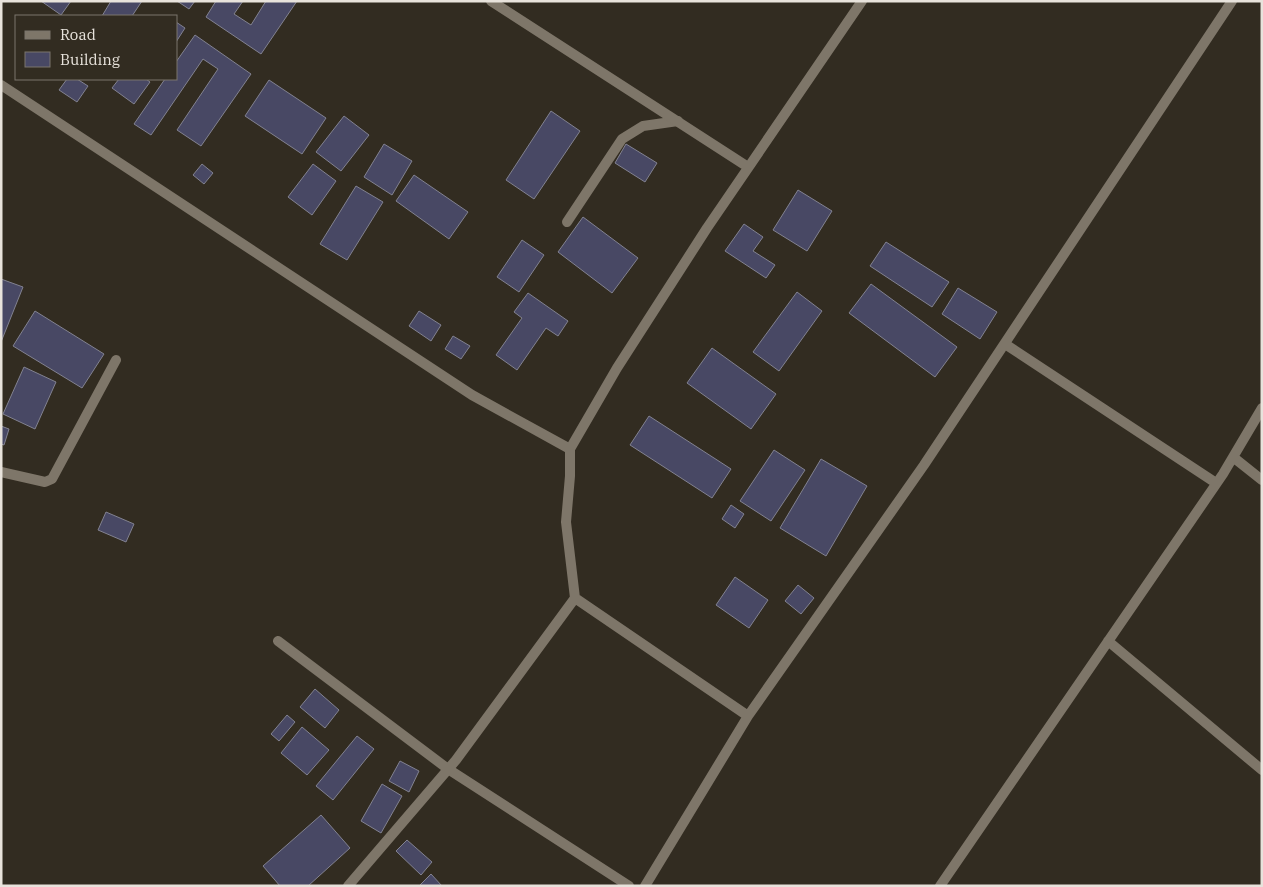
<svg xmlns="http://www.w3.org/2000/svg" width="1263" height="887" font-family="'IBM Plex Serif',serif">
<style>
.building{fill:#484864;stroke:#828290}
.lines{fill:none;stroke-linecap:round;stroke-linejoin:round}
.service{stroke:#7e7669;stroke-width:10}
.minor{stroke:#7e7669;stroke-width:10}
</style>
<rect width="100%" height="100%" fill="#322c21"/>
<path class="building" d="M41 1H71L61 15Z
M111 1H142L132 16H102Z
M177 1H195L189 9Z
M216 1H243L234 14 251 25 266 1H297L261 54 206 17Z
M176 22 185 28 176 42Z
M195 35 251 74 201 146 177 130 218 69 203 59 151 135 134 124 165 79H176V62Z
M67 79H77L88 86 77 102 59 90Z
M119 79H146L150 82 134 104 112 88Z
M269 80 326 118 302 154 245 116Z
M551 111 580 131 534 199 506 180Z
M344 116 369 135 341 171 316 152Z
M384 144 412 161 392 195 364 177Z
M626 144 657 163 645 182 615 163Z
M202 164 213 173 204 184 193 175Z
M313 164 336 181 312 215 288 197Z
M414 175 468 212 449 239 396 201Z
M356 186 383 202 347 260 320 244Z
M798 190 832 211 807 251 773 230Z
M583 217 638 258 612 293 558 252Z
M744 224 763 237 753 251 775 265 766 278 725 251Z
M522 240 544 255 519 292 497 277Z
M886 242 949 282 932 307 870 266Z
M1 279 23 287 1 342Z
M871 284 957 347 935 377 849 313Z
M958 288 997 312 980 339 942 314Z
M797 292 822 311 779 371 753 352Z
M528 293 568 321 558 336 546 328 517 370 496 355 522 318 514 312Z
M35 311 104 354 82 388 13 346Z
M419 311 441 325 431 341 409 326Z
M453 336 470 346 461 359 445 349Z
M712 348 776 394 751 429 687 383Z
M24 367 56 382 35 429 3 414Z
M649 416 731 469 712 498 630 445Z
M1 426 9 429 4 445 1 444Z
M774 450 805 470 771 521 740 501Z
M821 459 867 486 826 556 780 528Z
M731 505 744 514 735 528 722 519Z
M106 512 134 524 126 542 98 530Z
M735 577 768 600 749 628 716 605Z
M798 585 814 598 801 614 785 601Z
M315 689 339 710 325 728 300 707Z
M287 715 295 722 279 741 271 734Z
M302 727 329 750 307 775 281 753Z
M357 736 374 749 333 800 316 786Z
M400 761 419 771 409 792 389 781Z
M382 784 402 796 381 833 361 821Z
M321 815 350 848 308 886H280L263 866Z
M407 840 432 862 421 875 396 851Z
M431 874 442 886H419Z"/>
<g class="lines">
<path class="service" d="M567 222 622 139 643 126 678 121"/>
<path class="minor" d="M491 1 748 167
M1 85 472 395 570 449
M1005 344 1216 483
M1233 457 1262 480
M1 472 45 482 52 479 116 360
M278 641 448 769 629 886
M1108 641 1262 770
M748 716 575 598 566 522 570 476V449L617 368 707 228 862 1
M348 886 456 760 575 598
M645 886 748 716 924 465 1232 1
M940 886 1223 474 1262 408"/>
</g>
<rect width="1263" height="887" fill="none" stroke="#e8e3dc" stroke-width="5"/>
<rect x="15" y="15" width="162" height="65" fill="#322c21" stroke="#7b756c"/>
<rect x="25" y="31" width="25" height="8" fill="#7e7669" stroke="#7b756c"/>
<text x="60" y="40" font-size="15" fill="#e8e3dc">Road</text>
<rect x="25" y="52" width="25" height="15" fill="#484864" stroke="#7b756c"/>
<text x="60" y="65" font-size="15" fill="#e8e3dc">Building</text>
</svg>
